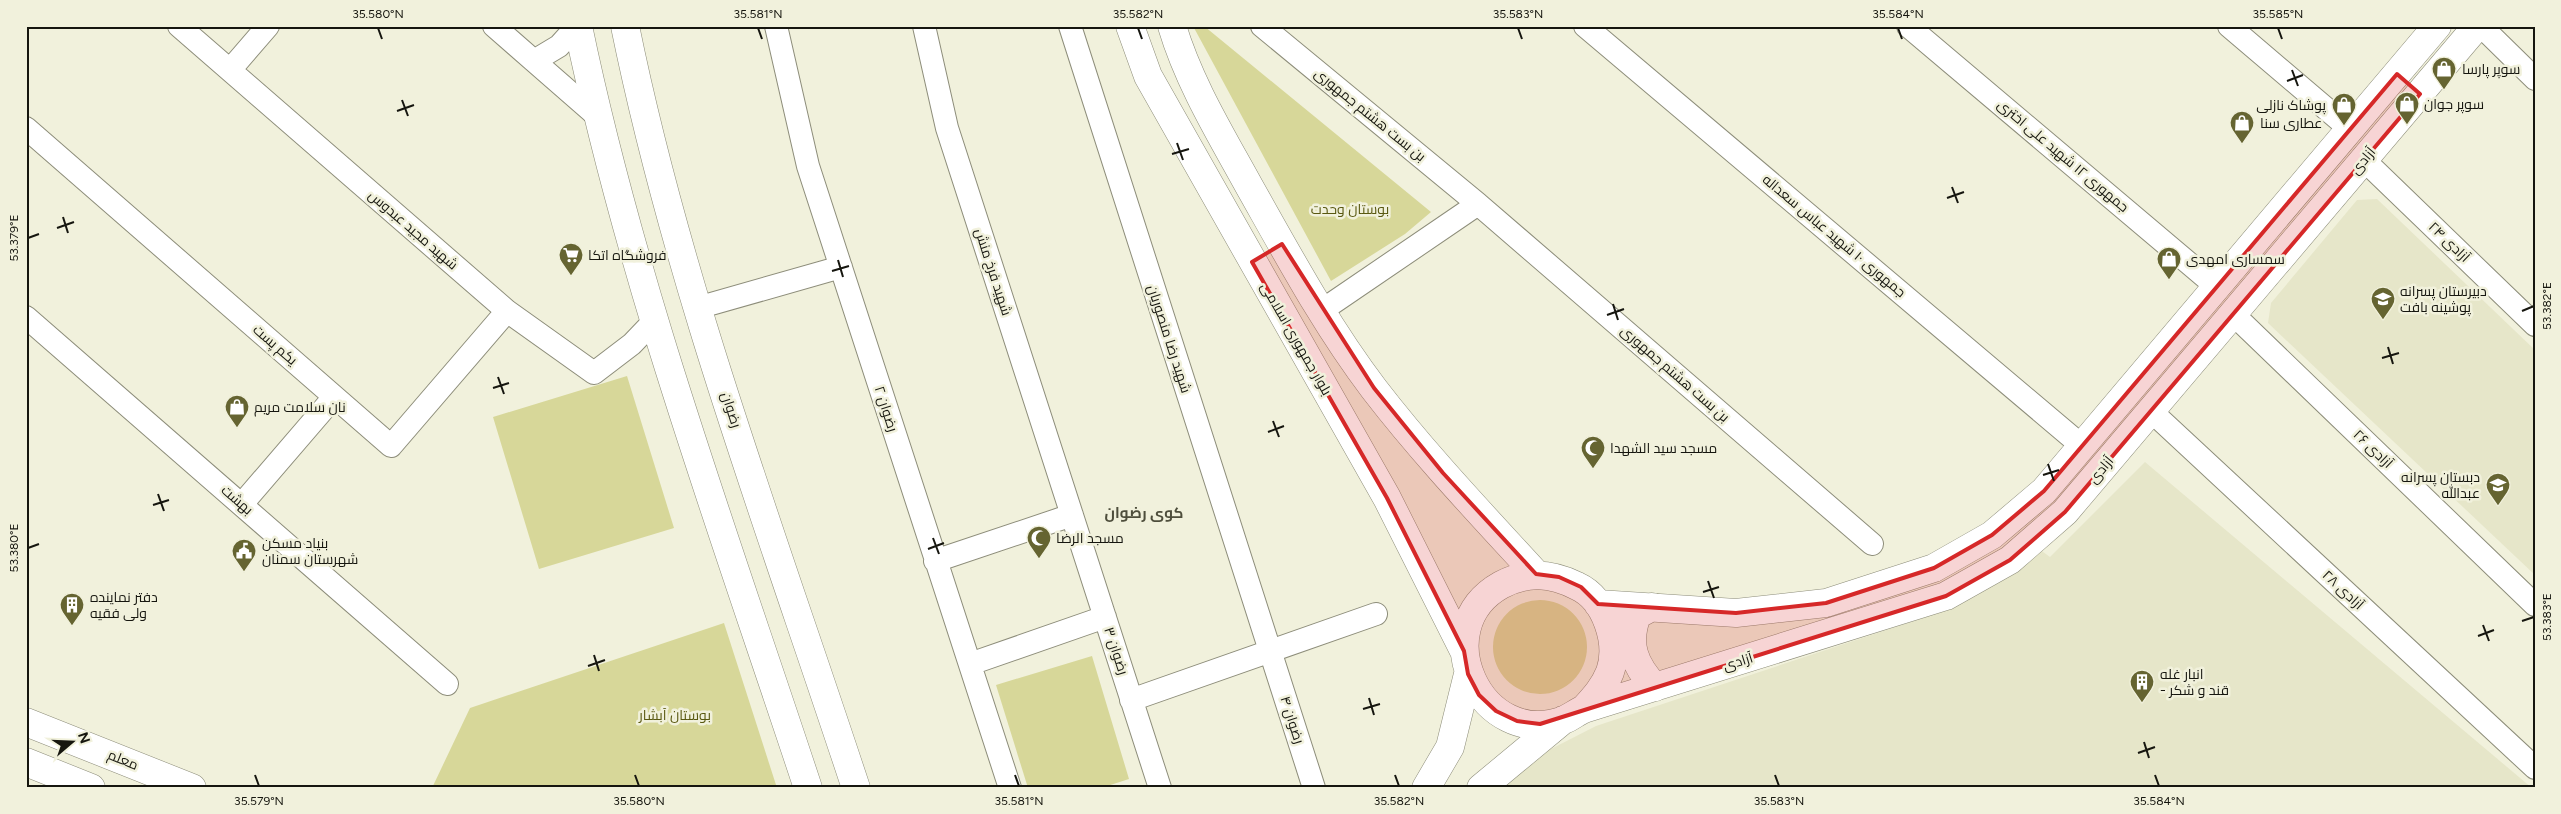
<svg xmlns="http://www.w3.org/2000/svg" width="2561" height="814" font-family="Figtree,Cairo,sans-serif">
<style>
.built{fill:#e6e6c9}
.green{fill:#d7d799}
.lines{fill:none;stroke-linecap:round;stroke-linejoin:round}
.street-casing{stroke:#8d8d7a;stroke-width:24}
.secondary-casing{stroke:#8d8d7a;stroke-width:29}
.street{stroke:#fff;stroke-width:22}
.secondary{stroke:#fff;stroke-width:28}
.marked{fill:#d62828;fill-opacity:0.2;stroke:#d62828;stroke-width:4;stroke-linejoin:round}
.ticks{fill:none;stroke:#16160f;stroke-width:2}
.labels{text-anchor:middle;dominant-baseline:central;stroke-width:5;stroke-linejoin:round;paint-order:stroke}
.poi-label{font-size:14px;fill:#16160f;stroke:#f1f1dc;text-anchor:start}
.street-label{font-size:14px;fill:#16160f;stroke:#f1f1dc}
.park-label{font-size:14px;fill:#595810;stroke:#f1f1dc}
.neighbourhood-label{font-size:15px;font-weight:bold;fill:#4e4e3c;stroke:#f1f1dc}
.neatline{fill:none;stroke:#16160f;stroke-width:2}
.ticks-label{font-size:12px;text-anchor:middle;fill:#16160f}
</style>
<rect width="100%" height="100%" fill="#f1f1dc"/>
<path class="built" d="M2377 199 2535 350V575L2268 323 2271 303 2357 200Z
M2145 462 2532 788H1490L1549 750 1596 726 1938 613 2039 549 2050 557Z"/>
<path class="green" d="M1193 26H1204L1431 212 1405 234 1331 281Z
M627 376 674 528 539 569 493 417Z
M1493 647a47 47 0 1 1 94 0a47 47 0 1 1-94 0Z
M724 623 777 788H432L470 708Z
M1092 656 1129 779 1101 788H1028L996 685Z"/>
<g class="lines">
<defs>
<path id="street" d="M179 26 507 311 594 373 632 344 654 321
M494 26 534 61
M577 26 559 46 534 61 597 116
M776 26 808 166 1010 788
M924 26 947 128 1160 788
M1070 26 1314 788
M1262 26 1478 204 1872 544
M1585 26 2082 446
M1908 26 2217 287
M2229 26 2350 129
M2481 26 2535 79
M230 70 268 26
M26 128 391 446 507 311
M2364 160 2535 325
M697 308 841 267
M1321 311 1478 204
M2233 314 2535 605
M26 317 447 684
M2151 411 2535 768
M242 504 334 397
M935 561 1072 515
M970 664 1105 617
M1131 700 1376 614"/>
<path id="secondary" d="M578 26C632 286 725 536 808 788
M625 26C678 286 773 536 856 788
M1130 26 1148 76 1387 498 1464 651
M1172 26C1189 83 1221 135 1249 186 1288 255 1326 326 1374 389 1424 454 1481 514 1536 574
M1598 604 1736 613 1826 603 1934 568 1992 535 2044 491 2437 26
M1652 607 1637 615C1626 644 1634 665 1655 687
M1584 709C1595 697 1604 687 1610 672 1620 643 1606 599 1577 586 1551 573 1527 571 1501 585 1424 628 1481 751 1564 720 1571 717 1577 712 1584 709L1946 596 2010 560 2065 512 2477 26
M26 722 192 788
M26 762 91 788
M1426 788 1450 747 1468 674
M1481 788 1563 720"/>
</defs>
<use href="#street" class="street-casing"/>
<use href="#secondary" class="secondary-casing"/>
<use href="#street" class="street"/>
<use href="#secondary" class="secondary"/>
</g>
<path class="marked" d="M2397 74 2420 94 2065 512 2010 560 1946 596 1540 724 1517 721 1496 711 1479 695 1468 674 1464 651 1387 498 1252 262 1282 244 1374 388 1443 473 1536 574 1559 577 1581 587 1598 604 1736 613 1826 603 1934 568 1992 535 2044 491Z"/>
<path class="ticks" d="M378 28 382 39M758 28 762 39M1138 28 1142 39M1518 28 1522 39M1898 28 1902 39M2278 28 2282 39M2292 70 2298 86M2287 81 2303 75M402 100 408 116M397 111 414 105M1177 143 1183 160M1172 154 1189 149M1952 187 1958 203M1947 198 1964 192M63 217 68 233M57 228 74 222M28 238 39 234M838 260 843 277M832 271 849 266M1613 304 1618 320M2522 311 2534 306M1607 315 1624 309M2388 347 2393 364M2382 358 2399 353M498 377 504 394M493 388 509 383M1273 421 1279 437M1268 432 1284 426M2048 464 2054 481M2043 475 2059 470M158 494 164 511M153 505 169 500M933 538 939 554M28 548 39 544M928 549 944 543M1708 581 1714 598M1703 592 1719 587M2522 621 2534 617M2483 625 2489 641M2478 636 2494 630M594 655 599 671M588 666 605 660M1369 698 1374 715M1363 709 1380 704M2144 742 2149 758M2138 753 2155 747M255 775 259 786M635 775 639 786M1015 775 1019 786M1395 775 1399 786M1775 775 1779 786M2155 775 2159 786"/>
<defs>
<symbol id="shop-pin" viewBox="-11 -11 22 30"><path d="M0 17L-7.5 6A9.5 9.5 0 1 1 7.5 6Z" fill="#656431" stroke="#f1f1dc"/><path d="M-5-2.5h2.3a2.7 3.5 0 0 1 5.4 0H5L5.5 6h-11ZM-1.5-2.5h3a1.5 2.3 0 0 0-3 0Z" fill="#fff"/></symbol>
<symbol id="supermarket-pin" viewBox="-11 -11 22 30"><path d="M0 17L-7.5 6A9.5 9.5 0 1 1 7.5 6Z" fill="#656431" stroke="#f1f1dc"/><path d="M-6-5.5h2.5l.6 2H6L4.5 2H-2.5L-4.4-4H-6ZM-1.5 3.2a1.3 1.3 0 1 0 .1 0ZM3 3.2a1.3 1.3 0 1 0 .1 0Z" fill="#fff"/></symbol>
<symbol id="school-pin" viewBox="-11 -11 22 30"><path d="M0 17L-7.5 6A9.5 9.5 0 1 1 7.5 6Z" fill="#656431" stroke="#f1f1dc"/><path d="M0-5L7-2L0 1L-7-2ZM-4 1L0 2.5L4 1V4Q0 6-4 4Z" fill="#fff"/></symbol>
<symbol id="mosque-pin" viewBox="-11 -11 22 30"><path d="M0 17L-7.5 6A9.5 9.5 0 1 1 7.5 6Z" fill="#656431" stroke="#f1f1dc"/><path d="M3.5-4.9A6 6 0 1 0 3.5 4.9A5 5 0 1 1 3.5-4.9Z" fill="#fff"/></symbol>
<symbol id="civic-pin" viewBox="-11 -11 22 30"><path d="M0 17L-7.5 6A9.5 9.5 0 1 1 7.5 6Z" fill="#656431" stroke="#f1f1dc"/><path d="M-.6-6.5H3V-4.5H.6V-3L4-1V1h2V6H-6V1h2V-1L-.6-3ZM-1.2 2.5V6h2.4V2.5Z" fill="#fff"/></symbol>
<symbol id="building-pin" viewBox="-11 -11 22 30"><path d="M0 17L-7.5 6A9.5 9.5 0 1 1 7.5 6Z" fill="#656431" stroke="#f1f1dc"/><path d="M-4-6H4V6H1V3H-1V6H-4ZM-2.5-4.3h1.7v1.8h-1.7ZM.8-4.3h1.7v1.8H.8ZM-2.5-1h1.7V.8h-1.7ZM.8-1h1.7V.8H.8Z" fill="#fff"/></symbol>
</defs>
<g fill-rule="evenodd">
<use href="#shop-pin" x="2430" y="55" width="28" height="38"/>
<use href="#shop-pin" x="2393" y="90" width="28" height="38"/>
<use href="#shop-pin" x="2330" y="91" width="28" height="38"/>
<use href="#shop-pin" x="2228" y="109" width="28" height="38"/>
<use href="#supermarket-pin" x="557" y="241" width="28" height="38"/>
<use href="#shop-pin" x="2155" y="245" width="28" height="38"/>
<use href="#school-pin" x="2369" y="285" width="28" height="38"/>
<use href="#shop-pin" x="223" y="393" width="28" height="38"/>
<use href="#mosque-pin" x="1579" y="434" width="28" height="38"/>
<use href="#school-pin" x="2484" y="471" width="28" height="38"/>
<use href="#mosque-pin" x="1025" y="524" width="28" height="38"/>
<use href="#civic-pin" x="230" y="537" width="28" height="38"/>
<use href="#building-pin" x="58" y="591" width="28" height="38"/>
<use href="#building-pin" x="2128" y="668" width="28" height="38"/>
</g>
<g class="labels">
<g class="poi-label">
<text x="2462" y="69">سوپر پارسا</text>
<text x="2424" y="104">سوپر جوان</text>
<text x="2326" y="105" text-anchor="end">پوشاک نازلی</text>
<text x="2260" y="123">عطاری سنا</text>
<text x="588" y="255">فروشگاه اتکا</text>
<text x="2186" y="259">سمساری امهدی</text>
<text x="2400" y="291">دبیرستان پسرانه<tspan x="2400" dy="16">پوشینه بافت</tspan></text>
<text x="254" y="407">نان سلامت مریم</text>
<text x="1610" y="448">مسجد سید الشهدا</text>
<text x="2480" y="477" text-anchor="end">دبستان پسرانه<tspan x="2480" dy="16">عبدالله</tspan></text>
<text x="1056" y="538">مسجد الرضا</text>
<text x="262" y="543">بنیاد مسکن<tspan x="262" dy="16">شهرستان سمنان</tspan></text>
<text x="90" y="597">دفتر نماینده<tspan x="90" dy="16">ولی فقیه</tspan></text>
<text x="2160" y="674">انبار غله<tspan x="2160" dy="16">- قند و شکر</tspan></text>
</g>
<g class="street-label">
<text transform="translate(1370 115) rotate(39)">بن بست هشتم جمهوری</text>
<text transform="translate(2063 156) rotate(40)">جمهوری ۱۲ شهید علی اختری</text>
<text transform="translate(2363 161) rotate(-50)">آزادی</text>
<text transform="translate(413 230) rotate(41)">شهید مجید عبدوس</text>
<text transform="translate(1834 236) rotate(40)">جمهوری ۱۰ شهید عباس سعداله</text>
<text transform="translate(2449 242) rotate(44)">آزادی ۲۴</text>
<text transform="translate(993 272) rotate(72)">شهید فرخ منش</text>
<text transform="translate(1169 339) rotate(72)">شهید رضا منصوریان</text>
<text transform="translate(1296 339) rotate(60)">بلوار جمهوری اسلامی</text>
<text transform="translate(275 345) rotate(41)">یکم پست</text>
<text transform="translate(1675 374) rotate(41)">بن بست هشتم جمهوری</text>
<text transform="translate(886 409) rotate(72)">رضوان ۲</text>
<text transform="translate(731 410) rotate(72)">رضوان</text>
<text transform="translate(2373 449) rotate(44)">آزادی ۲۶</text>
<text transform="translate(2101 470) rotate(-50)">آزادی</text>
<text transform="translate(237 500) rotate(41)">بهشت</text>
<text transform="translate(2343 590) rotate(43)">آزادی ۲۸</text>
<text transform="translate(1116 651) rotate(72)">رضوان ۳</text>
<text transform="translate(1738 662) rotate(-17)">آزادی</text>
<text transform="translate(1292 720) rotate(72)">رضوان ۴</text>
<text transform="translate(123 760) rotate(22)">معلم</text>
</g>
<g class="park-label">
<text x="1350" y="209">بوستان وحدت</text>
<text x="675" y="715">بوستان آبشار</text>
</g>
<g class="neighbourhood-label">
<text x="1144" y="513">کوی رضوان</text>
</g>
</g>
<rect width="2561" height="814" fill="none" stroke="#f1f1dc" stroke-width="55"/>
<g transform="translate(72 742) rotate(71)" stroke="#f1f1dc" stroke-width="4" paint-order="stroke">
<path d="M0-4L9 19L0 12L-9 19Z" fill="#16160f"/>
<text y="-8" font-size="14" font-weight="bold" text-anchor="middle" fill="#16160f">N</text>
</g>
<rect x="28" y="28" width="2506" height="758" class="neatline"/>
<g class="ticks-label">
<text x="378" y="18">35.580°N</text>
<text x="758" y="18">35.581°N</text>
<text x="1138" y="18">35.582°N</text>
<text x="1518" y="18">35.583°N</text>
<text x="1898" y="18">35.584°N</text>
<text x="2278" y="18">35.585°N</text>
<text transform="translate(14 238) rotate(-90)" y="4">53.379°E</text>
<text transform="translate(2547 306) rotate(-90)" y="4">53.382°E</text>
<text transform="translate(14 548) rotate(-90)" y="4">53.380°E</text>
<text transform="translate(2547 617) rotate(-90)" y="4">53.383°E</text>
<text x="259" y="805">35.579°N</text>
<text x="639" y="805">35.580°N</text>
<text x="1019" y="805">35.581°N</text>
<text x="1399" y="805">35.582°N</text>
<text x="1779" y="805">35.583°N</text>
<text x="2159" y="805">35.584°N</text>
</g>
</svg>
